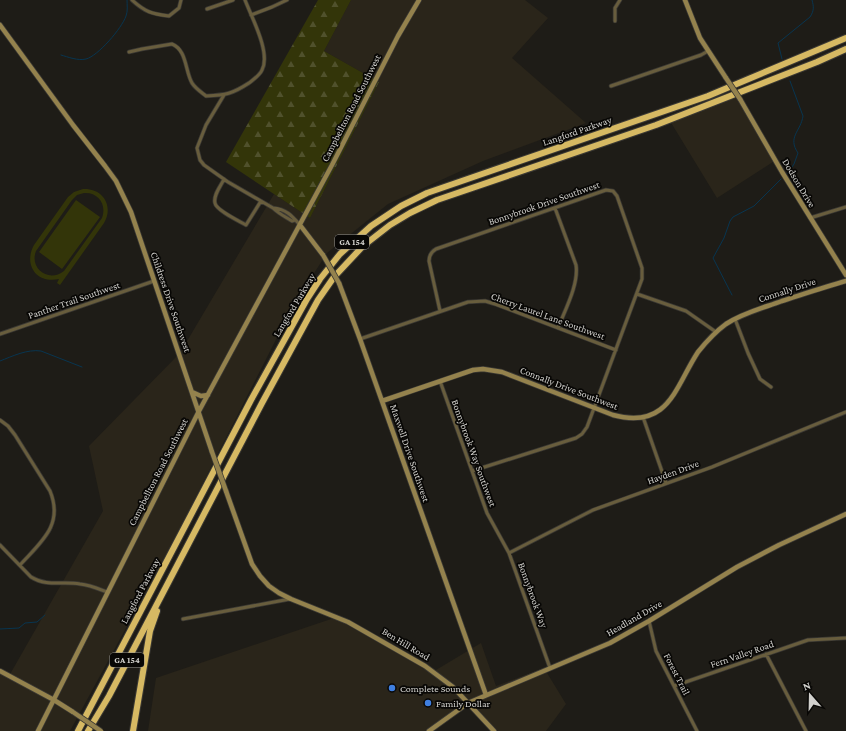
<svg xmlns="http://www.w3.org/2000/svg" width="846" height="731" font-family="'Crimson Pro',serif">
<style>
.built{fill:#2a251a}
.grass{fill:#333509;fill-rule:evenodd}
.forest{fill:url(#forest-firs)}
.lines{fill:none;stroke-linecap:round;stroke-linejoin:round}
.stream{stroke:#083550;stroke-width:1}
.street-casing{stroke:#3b3934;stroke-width:4.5}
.secondary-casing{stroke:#3b3934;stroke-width:6}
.highway-casing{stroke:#3b3934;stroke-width:8}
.street{stroke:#685d3d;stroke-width:3}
.secondary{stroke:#94824d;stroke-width:4.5}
.highway{stroke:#d6b963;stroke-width:6}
.secondary-bridge-casing{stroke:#3b3934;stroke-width:6;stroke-linecap:butt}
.secondary-bridge{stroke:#94824d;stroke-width:4.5}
.shop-dot{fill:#3f7fe0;stroke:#080705;stroke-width:1.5}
.labels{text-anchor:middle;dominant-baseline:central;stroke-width:3.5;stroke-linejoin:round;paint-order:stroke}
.shield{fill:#080705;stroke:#959491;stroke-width:1}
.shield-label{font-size:9px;font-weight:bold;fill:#d2d1cd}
.street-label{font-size:10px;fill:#d2d1cd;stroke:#080705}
.poi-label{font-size:10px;fill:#d2d1cd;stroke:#080705;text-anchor:start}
</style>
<defs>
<pattern id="forest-firs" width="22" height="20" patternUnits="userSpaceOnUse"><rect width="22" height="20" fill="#333509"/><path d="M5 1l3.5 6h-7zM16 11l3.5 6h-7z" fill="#50512c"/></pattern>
</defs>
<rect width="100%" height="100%" fill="#1e1c17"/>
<path class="built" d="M351 0H525L548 18 512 58 586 123 483 161 388 204 327 253 293 306 176 536 70 731H0V671L9 676 103 511 89 446 180 353 274 194 310 218 379 82 324 51Z
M740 96 776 160 717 198 670 121Z
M334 618 436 670 481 643 496 686 544 668 566 704 546 731H498L470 704 431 731H148L156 678Z"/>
<path class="grass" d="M83 189C103 188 114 206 104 223L60 285 57 283 59 279C37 284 23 265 34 245L68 197 74 192ZM84 193C98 192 107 204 102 218L64 271C49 283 29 269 36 251L72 200 77 195Z
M76 200 100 217 62 269 39 252Z"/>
<path class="forest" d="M318 0H351L324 51 379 82 310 218 226 162Z"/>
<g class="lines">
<path class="stream" d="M61 55C68 57 78 61 86 59 98 56 122 28 126 16 128 11 127 5 127 0
M782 59 778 43 810 17C814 11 814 7 812 0
M787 174 794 164 798 153C787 137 801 131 803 116L790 81
M732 295 713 258 724 238 730 221 733 217 754 206 781 179
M0 361C13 356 27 349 41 351L82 367
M0 629 19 628 25 623 37 622 45 615"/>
<defs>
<path id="street" d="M132 0C145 12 152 14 169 16L179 8 181 0
M207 9 233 0
M251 15 272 7 287 0
M615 21V8L620 0
M129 52 142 49 172 44C187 50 185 71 192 83 195 88 201 92 206 96 226 95 232 94 249 83 253 80 260 75 262 70 271 53 252 18 245 0
M611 86 701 55 708 51
M224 95 206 125 197 148 200 160 204 165 228 182 273 208C279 214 286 217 292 221L295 220
M224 179C221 186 213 195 215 203 216 210 239 221 246 225L261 201
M273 208C286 209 292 216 300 225
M555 208 576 265C579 284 565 310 558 328
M810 218 846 207
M637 294 686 311 716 332
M440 311 429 261C429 255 431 252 436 249L606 190 613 191 617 196 642 268V279L587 427 582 434 576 438 472 471
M735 319 748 353 760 379 771 387
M0 334 154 281
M360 339 468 302 485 301 495 304 616 350
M440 381 487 513 509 553 514 567 550 668
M643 417 666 483
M0 420 8 426 15 435 50 491C64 525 41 542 20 565
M0 545 31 577C47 587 63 581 80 584 90 585 99 589 107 592
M509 553 593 510 712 467 846 412
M183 619 290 599
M649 621 656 651 697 731
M766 654 806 731
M674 686 808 640 846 638"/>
<path id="secondary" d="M685 0 700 38 726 78
M0 25 73 125 105 166 116 181 131 212 212 452
M740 99 782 172 846 275
M300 225 323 255
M339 283 360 339 486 695
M192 392 201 396 208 395
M382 401 473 370 483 369 502 372 613 415C669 430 675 387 698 352 706 342 715 332 726 324 743 313 763 308 782 301 804 294 825 287 846 281
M226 491 252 564 260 576 269 586 279 593 291 599 348 622 425 666 453 687 494 731
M0 671 54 700 73 712
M38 731 199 411 332 165 398 36 419 0
M429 731 468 703 610 643 649 621 737 567 779 545 846 514"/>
<path id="highway" d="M78 731 251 400 307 299 320 279 340 254 371 226 401 206 427 193 708 96 846 38
M88 731 109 696 262 403 318 300 334 277 363 246 390 225 410 213 437 200 656 125 817 62 846 49
M133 731 150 631 157 611"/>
</defs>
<use href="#street" class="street-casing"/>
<use href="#secondary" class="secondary-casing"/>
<use href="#highway" class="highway-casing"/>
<use href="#street" class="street"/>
<use href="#secondary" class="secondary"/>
<use href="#highway" class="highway"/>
<defs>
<path id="secondary-bridge" d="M726 78 740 99
M323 255 339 283
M212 452 226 491
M73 712 101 731"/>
</defs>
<use href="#secondary-bridge" class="secondary-bridge-casing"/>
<use href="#secondary-bridge" class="secondary-bridge"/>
</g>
<g class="shop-dot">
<circle cx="392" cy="688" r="4"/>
<circle cx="428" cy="703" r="4"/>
</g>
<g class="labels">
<g class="shield">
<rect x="335" y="235" width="34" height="14" rx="3"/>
<rect x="110" y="653" width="34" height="14" rx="3"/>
</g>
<g class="shield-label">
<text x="352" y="242">GA 154</text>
<text x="127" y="660">GA 154</text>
</g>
<g class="street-label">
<text transform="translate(351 108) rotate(-63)">Campbellton Road Southwest</text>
<text transform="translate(577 131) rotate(-19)">Langford Parkway</text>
<text transform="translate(799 183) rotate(59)">Dodson Drive</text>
<text transform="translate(544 203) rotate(-19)">Bonnybrook Drive Southwest</text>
<text transform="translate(787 290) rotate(-18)">Connally Drive</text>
<text transform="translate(74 300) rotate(-19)">Panther Trail Southwest</text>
<text transform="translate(171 302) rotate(71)">Childress Drive Southwest</text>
<text transform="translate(294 305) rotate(-59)">Langford Parkway</text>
<text transform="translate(548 316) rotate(20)">Cherry Laurel Lane Southwest</text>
<text transform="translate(569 388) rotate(21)">Connally Drive Southwest</text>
<text transform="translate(410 453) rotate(71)">Maxwell Drive Southwest</text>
<text transform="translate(474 453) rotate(70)">Bonnybrook Way Southwest</text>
<text transform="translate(158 472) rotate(-63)">Campbellton Road Southwest</text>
<text transform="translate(673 472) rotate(-20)">Hayden Drive</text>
<text transform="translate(140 591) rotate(-62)">Langford Parkway</text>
<text transform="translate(533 595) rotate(70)">Bonnybrook Way</text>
<text transform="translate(634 618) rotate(-30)">Headland Drive</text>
<text transform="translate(406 644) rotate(31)">Ben Hill Road</text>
<text transform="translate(742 654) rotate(-19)">Fern Valley Road</text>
<text transform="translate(677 674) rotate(63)">Forest Trail</text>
</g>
<g class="poi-label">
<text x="400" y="688">Complete Sounds</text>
<text x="436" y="703">Family Dollar</text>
</g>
</g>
<g transform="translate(810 695) rotate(340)" stroke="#080705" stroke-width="3" paint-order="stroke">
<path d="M0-3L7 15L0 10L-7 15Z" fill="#d2d1cd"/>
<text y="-6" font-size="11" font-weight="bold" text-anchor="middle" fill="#d2d1cd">N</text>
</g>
</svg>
